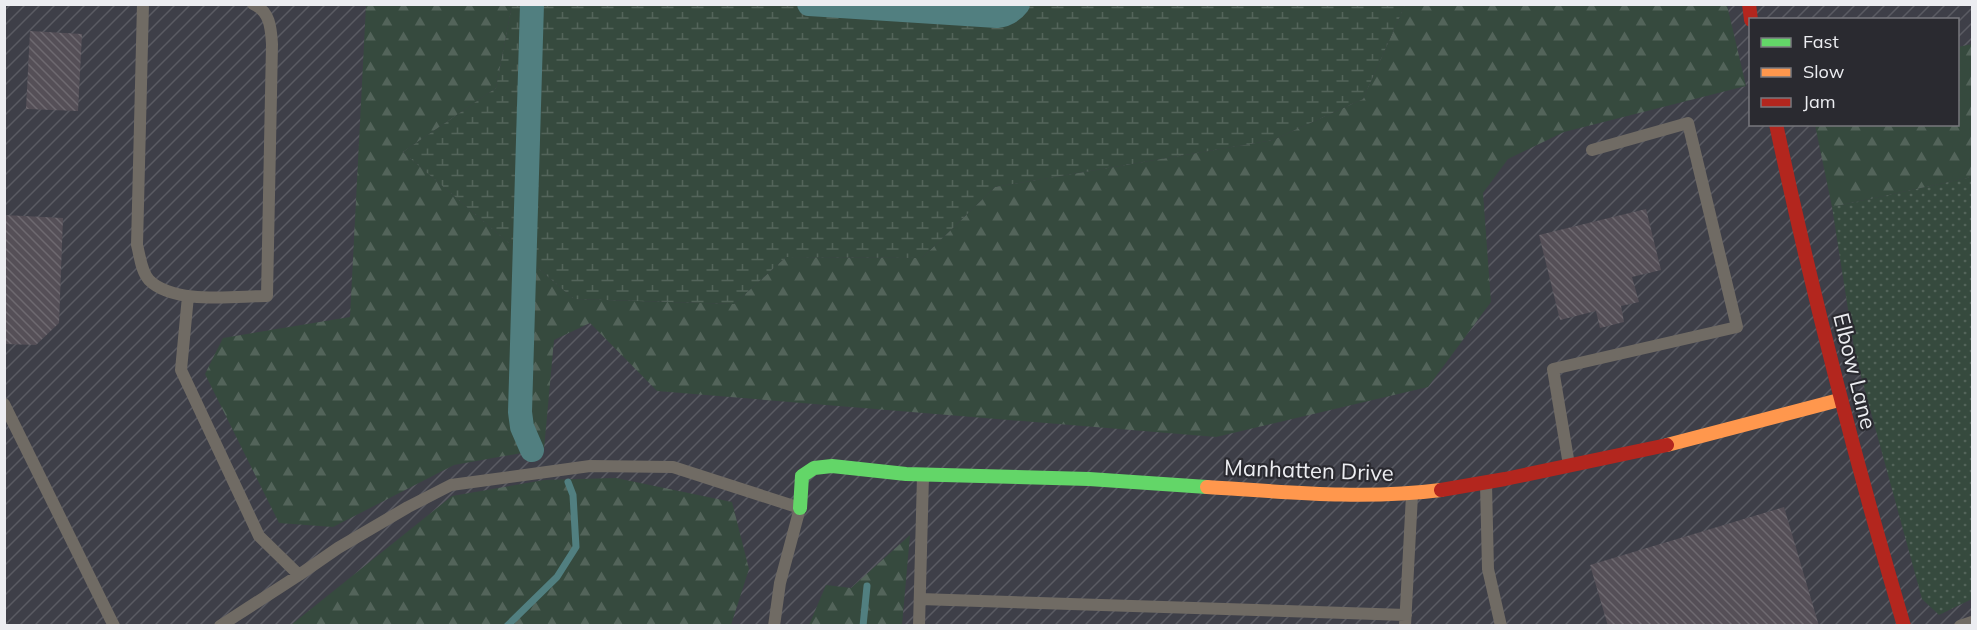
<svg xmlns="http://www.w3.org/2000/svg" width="1977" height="630" font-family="Mulish,sans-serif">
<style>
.industrial{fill:url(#industrial-furrows);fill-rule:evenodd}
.grass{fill:url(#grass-dots)}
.forest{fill:url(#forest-firs)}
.wetland{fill:url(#wetland-marsh)}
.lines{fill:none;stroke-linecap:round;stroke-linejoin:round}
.stream{stroke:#517f80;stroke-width:7}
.canal{stroke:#517f80;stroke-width:24}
.building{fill:url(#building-back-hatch)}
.lane{stroke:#706b64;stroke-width:12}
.fast{stroke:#63d668;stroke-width:14}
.slow{stroke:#ff974d;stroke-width:14}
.jam{stroke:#b3261e;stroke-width:14}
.labels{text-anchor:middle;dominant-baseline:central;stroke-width:4.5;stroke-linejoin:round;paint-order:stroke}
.street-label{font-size:22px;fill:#ecedf1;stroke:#2a2a30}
</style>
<defs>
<pattern id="industrial-furrows" width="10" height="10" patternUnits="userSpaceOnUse" patternTransform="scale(1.5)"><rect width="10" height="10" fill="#3e3f48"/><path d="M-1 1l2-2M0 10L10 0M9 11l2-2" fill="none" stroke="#5a5b63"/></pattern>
<pattern id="grass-dots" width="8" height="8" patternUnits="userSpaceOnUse" patternTransform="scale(1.5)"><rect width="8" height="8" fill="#364a3e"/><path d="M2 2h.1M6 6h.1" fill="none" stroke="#53645a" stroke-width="1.8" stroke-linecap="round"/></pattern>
<pattern id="forest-firs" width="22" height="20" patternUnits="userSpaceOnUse" patternTransform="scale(1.5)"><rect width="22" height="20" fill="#364a3e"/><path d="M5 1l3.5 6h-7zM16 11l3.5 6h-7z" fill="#53645a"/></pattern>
<pattern id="wetland-marsh" width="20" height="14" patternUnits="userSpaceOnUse" patternTransform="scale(1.5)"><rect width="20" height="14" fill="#364a3e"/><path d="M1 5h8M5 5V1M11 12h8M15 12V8" fill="none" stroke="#53645a"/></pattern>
<pattern id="building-back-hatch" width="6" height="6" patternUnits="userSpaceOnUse" patternTransform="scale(1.5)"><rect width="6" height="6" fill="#554f57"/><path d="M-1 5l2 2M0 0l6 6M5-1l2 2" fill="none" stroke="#6e6970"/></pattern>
</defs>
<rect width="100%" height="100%" fill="#353539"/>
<path class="industrial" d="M5 5H1972V625H5ZM1750 20H1958V124H1750Z"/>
<path class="grass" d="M1972 177V599L1939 615 1922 599 1855 354 1832 207Z"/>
<path class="forest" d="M366 5H512L496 88 403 152 574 299 734 304 786 257 922 258 995 187 1273 140 1363 99 1405 5H1727L1746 86 1564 132 1508 159 1483 193 1491 302 1428 387 1216 437 657 391 590 323 554 340 544 449 454 465 333 527 279 523 205 374 223 338 350 317Z
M1972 44V177L1832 207 1815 125 1958 124V47Z
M616 478 732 502 749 569 731 625H291L452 496 544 480Z
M910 535 902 625H809L826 585 851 588Z"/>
<path class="wetland" d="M512 5V4L1405 5 1363 99 1273 140 995 187 922 258 786 257 734 304 574 299 403 152 496 88Z"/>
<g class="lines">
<path class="stream" d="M507 626 557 577 576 547 573 495 568 482
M863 626 867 586"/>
<path class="canal" d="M809 4 997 16C1006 15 1012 12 1018 4
M532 450 522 427 520 412 532 4"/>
</g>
<path class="building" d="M30 31 82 34 78 111 26 109Z
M1646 209 1661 270 1632 277 1639 302 1621 306 1624 322 1600 328 1596 311 1560 320 1539 235Z
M4 215 63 218 59 323 36 345 4 344Z
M1784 507 1819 626H1608L1590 565Z"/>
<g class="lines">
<path class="lane" d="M143 4 137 245C140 256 141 271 149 280 174 305 234 296 267 296L272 44C271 28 270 11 253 4
M188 296 181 370 259 536 299 575
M4 404 114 626
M1569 465 1553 369 1737 327 1688 123 1592 150
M1486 484 1488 569 1501 626
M920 599 1406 615
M220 626 299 575 338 548 408 507 451 485 590 466 673 467 800 508 780 583 774 626
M919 626 923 476
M1405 626 1412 495
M1960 626 1972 622"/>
<path class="fast" d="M800 508 802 476 814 468 832 466 906 474 1089 479 1207 487"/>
<path class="slow" d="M1667 445 1839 400
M1207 487C1286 492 1363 500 1441 490"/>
<path class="jam" d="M1749 4 1751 20
M1776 124C1812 293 1855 460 1904 626
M1441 490 1505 479 1667 445"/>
</g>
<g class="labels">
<g class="street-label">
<text transform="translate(1855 371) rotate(76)">Elbow Lane</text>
<text transform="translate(1309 470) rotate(2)">Manhatten Drive</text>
</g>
</g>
<rect width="1977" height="630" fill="none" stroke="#ecedf1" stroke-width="12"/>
<rect x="1749" y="18" width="210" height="108" fill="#2a2a30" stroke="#78787d" stroke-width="1.5"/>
<rect x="1761" y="38" width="30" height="9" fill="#63d668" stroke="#78787d" stroke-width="1.5"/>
<text x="1803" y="48" font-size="18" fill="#ecedf1">Fast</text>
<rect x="1761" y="68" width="30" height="9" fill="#ff974d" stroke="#78787d" stroke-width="1.5"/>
<text x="1803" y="78" font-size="18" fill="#ecedf1">Slow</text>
<rect x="1761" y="98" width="30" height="9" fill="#b3261e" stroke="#78787d" stroke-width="1.5"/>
<text x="1803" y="108" font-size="18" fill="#ecedf1">Jam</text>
</svg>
